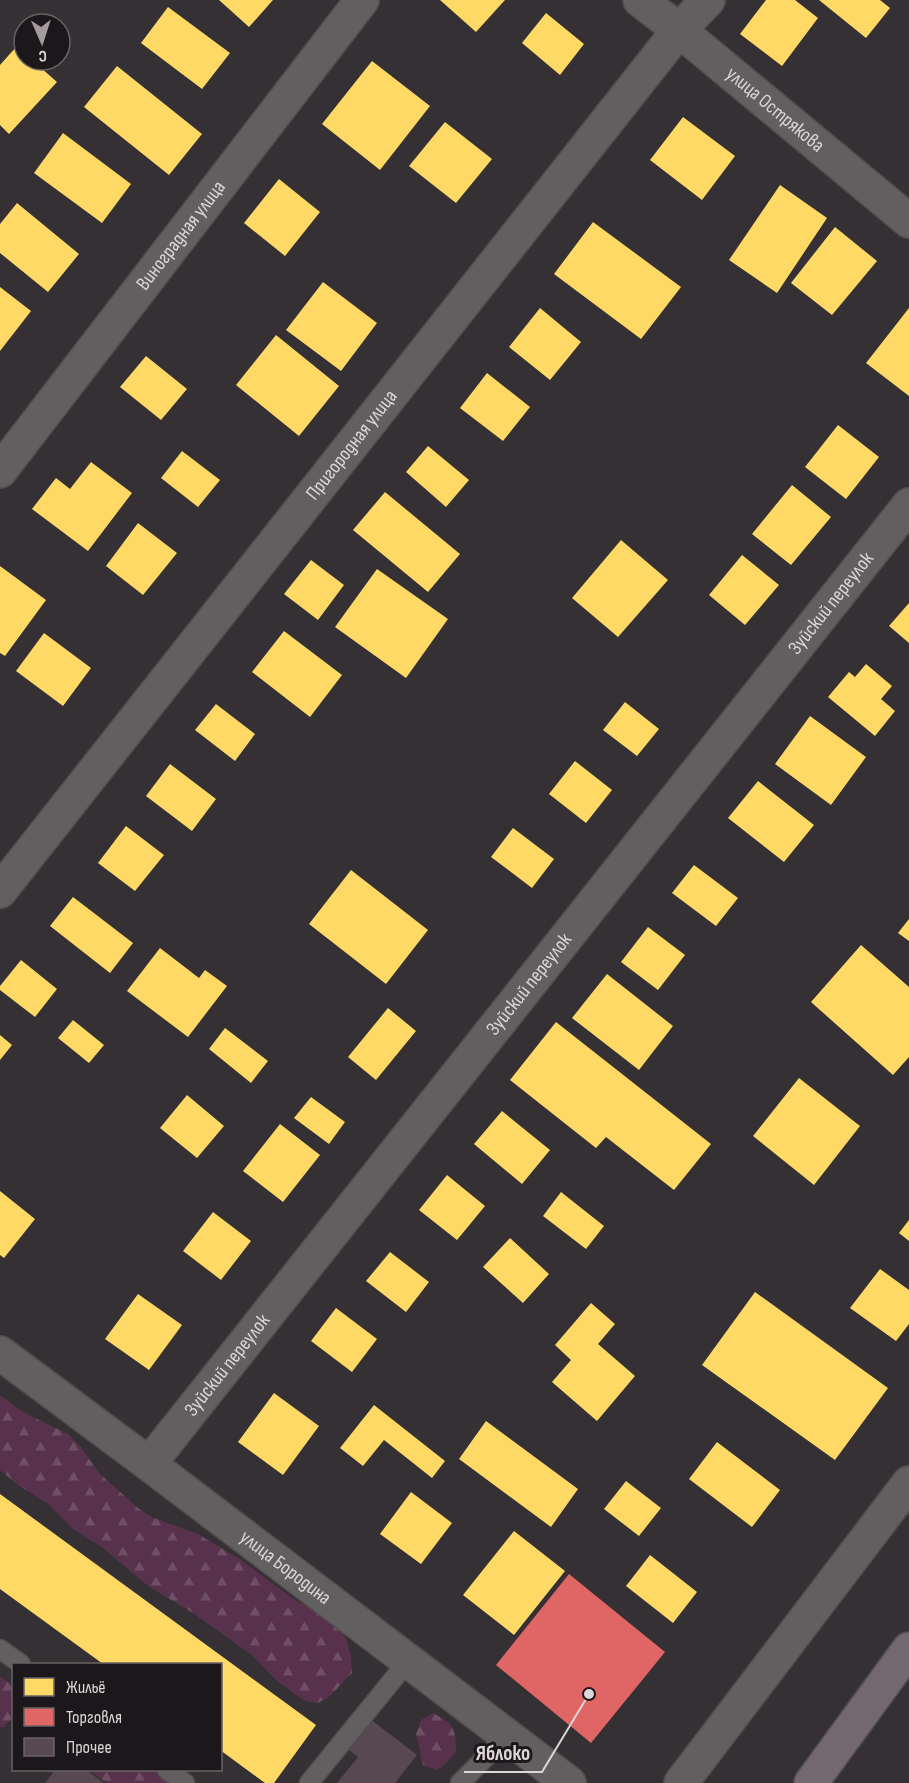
<svg xmlns="http://www.w3.org/2000/svg" width="909" height="1783" font-family="'Sofia Sans Condensed',sans-serif">
<style>
.forest{fill:url(#forest-firs)}
.homes{fill:#ffd966}
.shops{fill:#e06666}
.building{fill:#574852}
.lines{fill:none;stroke-linecap:round;stroke-linejoin:round}
.service-casing{stroke:#524e50;stroke-width:21}
.minor-casing{stroke:#524e50;stroke-width:36}
.primary-casing{stroke:#524e50;stroke-width:36}
.service{stroke:#625f61;stroke-width:18}
.minor{stroke:#625f61;stroke-width:33}
.primary{stroke:#72686e;stroke-width:33}
.labels{text-anchor:middle;dominant-baseline:central;stroke-width:6;stroke-linejoin:round;paint-order:stroke}
.street-label{font-size:20px;fill:#dcd6d9;stroke:#1c171a}
.leader{fill:none;stroke:#dcd6d9;stroke-width:2}
.callout-dot{fill:#dcd6d9;stroke:#1c171a;stroke-width:2}
.callout-label{font-size:21px;text-anchor:middle;font-weight:bold;fill:#dcd6d9;stroke:#1c171a;stroke-width:6;stroke-linejoin:round;paint-order:stroke}
</style>
<defs>
<pattern id="forest-firs" width="22" height="20" patternUnits="userSpaceOnUse" patternTransform="scale(1.5)"><rect width="22" height="20" fill="#58324c"/><path d="M5 1l3.5 6h-7zM16 11l3.5 6h-7z" fill="#6f4f65"/></pattern>
</defs>
<rect width="100%" height="100%" fill="#353033"/>
<path class="forest" d="M0 1395 23 1412 68 1434 80 1446 99 1473 138 1508 151 1517 198 1534 241 1560 295 1600 325 1614 337 1624 346 1639 351 1656 352 1673 329 1697 318 1703 305 1701 276 1680 252 1655 193 1613 148 1586 103 1548 73 1529 48 1504 18 1485 0 1470Z
M0 1677 13 1685V1717L3 1728 0 1727Z
M433 1713C454 1724 456 1729 456 1752L444 1765 437 1770 423 1765 416 1734 421 1720Z
M88 1770H162L181 1783H107Z"/>
<path class="homes" d="M219 0H273L249 27Z
M440 0H505L476 32Z
M766 0H795L818 18 782 66 740 34Z
M819 0H880L890 8 866 38Z
M168 7 230 53 202 89 141 43Z
M546 13 584 44 560 75 522 43Z
M17 46 24 52V60H32L57 82 9 134 0 125V65Z
M372 61 430 106 380 170 322 124Z
M117 66 202 134 169 175 84 107Z
M683 117 735 156 702 200 650 160Z
M445 122 492 159 456 203 409 166Z
M63 133 131 184 102 223 34 173Z
M279 179 320 212 285 256 244 223Z
M780 185 827 218 777 293 729 260Z
M17 203 79 254 48 292 0 253V224Z
M593 222 681 287 641 339 554 274Z
M835 227 877 261 832 315 791 283Z
M323 282 377 323 341 371 286 330Z
M0 287 31 311 0 351Z
M540 308 581 342 550 380 509 347Z
M909 308V396L866 363Z
M276 335 339 386 299 436 236 385Z
M146 356 187 389 161 420 120 387Z
M487 373 530 407 503 441 460 408Z
M838 425 879 457 846 499 805 467Z
M428 446 469 480 446 507 406 472Z
M182 451 220 480 198 507 161 478Z
M91 462 132 493 88 551 32 509 56 478 70 489Z
M792 485 831 517 791 565 752 534Z
M385 492 460 554 428 592 353 530Z
M138 523 177 553 143 595 106 566Z
M621 540 668 580 618 637 572 598Z
M742 555 779 585 745 625 709 595Z
M311 560 344 585 318 620 284 594Z
M0 566 46 600 5 656 0 653Z
M377 569 448 619 406 678 335 627Z
M909 603V643L889 626Z
M284 631 342 675 310 717 252 672Z
M44 633 91 668 63 706 16 671Z
M866 664 892 686 881 699 895 711 875 736 828 697 849 672 855 677Z
M625 702 659 729 637 756 603 730Z
M216 704 255 734 235 761 195 730Z
M810 716 866 757 831 805 775 764Z
M575 761 612 790 586 823 549 794Z
M170 764 216 799 192 831 146 796Z
M758 781 814 825 784 862 728 818Z
M126 826 164 855 135 891 98 863Z
M513 828 554 859 532 888 491 857Z
M694 865 738 898 716 926 672 893Z
M351 870 428 930 386 984 309 924Z
M73 897 133 943 110 973 50 926Z
M909 919V941L898 933Z
M648 927 685 955 658 990 621 962Z
M861 945 909 987V1057L893 1075 811 1002Z
M160 948 199 978 205 970 227 986 188 1037 127 991Z
M21 960 57 989 35 1017 0 990V986Z
M607 974 673 1026 639 1070 572 1018Z
M388 1008 416 1031 376 1080 348 1057Z
M73 1020 104 1045 89 1063 58 1038Z
M556 1022 711 1144 674 1190 606 1137 596 1148 510 1080Z
M225 1028 268 1061 251 1083 209 1049Z
M0 1035 12 1045 0 1060Z
M799 1078 860 1126 814 1185 753 1136Z
M187 1095 224 1126 197 1158 160 1128Z
M311 1097 345 1122 329 1144 294 1118Z
M502 1111 550 1150 522 1184 474 1144Z
M280 1124 320 1155 283 1202 243 1171Z
M447 1175 485 1206 457 1240 419 1210Z
M0 1191 35 1219 4 1258 0 1255Z
M561 1192 604 1226 586 1249 543 1216Z
M213 1212 251 1241 221 1280 183 1251Z
M909 1220V1241L899 1233Z
M510 1238 549 1274 523 1303 483 1267Z
M390 1252 429 1282 406 1312 366 1281Z
M880 1269 909 1290V1324L896 1341 850 1308Z
M755 1292 888 1388 835 1460 702 1365Z
M138 1294 182 1325 149 1370 105 1339Z
M591 1303 615 1324 598 1344 635 1376 597 1421 552 1382 571 1360 555 1345Z
M336 1308 377 1339 352 1372 311 1341Z
M274 1393 319 1426 283 1475 238 1442Z
M374 1405 445 1461 432 1478 384 1440 363 1466 340 1448Z
M486 1421 578 1489 551 1527 459 1459Z
M717 1442 780 1490 752 1527 689 1479Z
M626 1481 661 1508 639 1536 604 1509Z
M411 1492 452 1523 421 1564 380 1534Z
M0 1494 316 1725 274 1783H265L220 1750V1664H103L0 1589Z
M514 1531 565 1571 514 1635 463 1595Z
M650 1555 697 1592 673 1623 626 1586Z"/>
<path class="shops" d="M569 1574 665 1652 591 1743 496 1665Z"/>
<path class="building" d="M369 1718 417 1755 395 1783H337L358 1757 346 1748Z
M55 1770H86L104 1783H45Z"/>
<g class="lines">
<defs>
<path id="service" d="M0 1649 21 1664
M167 1770 185 1783
M309 1783 408 1661
M460 1783 507 1736"/>
<g id="minor">
<path id="s1" d="M640 0 679 30 909 221"/>
<path id="s2" d="M0 471 362 0"/>
<path id="s3" d="M0 891 679 30 708 0"/>
<path id="s4" d="M0 1353 149 1464 569 1783"/>
<path id="s5" d="M149 1464 909 505"/>
<path d="M681 1783 909 1483"/>
</g>
<path id="primary" d="M811 1783 909 1649"/>
</defs>
<use href="#service" class="service-casing"/>
<use href="#minor" class="minor-casing"/>
<use href="#primary" class="primary-casing"/>
<use href="#service" class="service"/>
<use href="#minor" class="minor"/>
<use href="#primary" class="primary"/>
</g>
<g class="labels">
<g class="street-label">
<text stroke="none"><textPath href="#s1" startOffset="174">улица Острякова</textPath></text>
<text stroke="none"><textPath href="#s2" startOffset="297">Виноградная улица</textPath></text>
<text stroke="none"><textPath href="#s3" startOffset="568">Пригородная улица</textPath></text>
<text stroke="none"><textPath href="#s5" startOffset="1098">Зуйский переулок</textPath></text>
<text stroke="none"><textPath href="#s5" startOffset="612">Зуйский переулок</textPath></text>
<text stroke="none"><textPath href="#s5" startOffset="126">Зуйский переулок</textPath></text>
<text stroke="none"><textPath href="#s4" startOffset="357">улица Бородина</textPath></text>
</g>
</g>
<path class="leader" d="M589 1694L542 1772H464"/>
<circle class="callout-dot" cx="589" cy="1694" r="6"/>
<g class="callout-label">
<text x="503" y="1760">Яблоко</text>
</g>
<rect x="12" y="1663" width="210" height="108" fill="#1c171a" stroke="#696366" stroke-width="1.5"/>
<rect x="24" y="1678" width="30" height="18" fill="#ffd966" stroke="#696366" stroke-width="1.5"/>
<text x="66" y="1693" font-size="18" fill="#dcd6d9">Жильё</text>
<rect x="24" y="1708" width="30" height="18" fill="#e06666" stroke="#696366" stroke-width="1.5"/>
<text x="66" y="1723" font-size="18" fill="#dcd6d9">Торговля</text>
<rect x="24" y="1738" width="30" height="18" fill="#574852" stroke="#696366" stroke-width="1.5"/>
<text x="66" y="1753" font-size="18" fill="#dcd6d9">Прочее</text>
<g transform="translate(42 42) rotate(177)"><circle r="28" fill="#1c171a" stroke="#696366" stroke-width="1.5"/>
<path d="M0-4.5L10 22L0 15L-10 22Z" fill="#a29c9f"/>
<text y="-9" font-size="16" font-weight="bold" text-anchor="middle" fill="#dcd6d9">С</text>
</g>
</svg>
